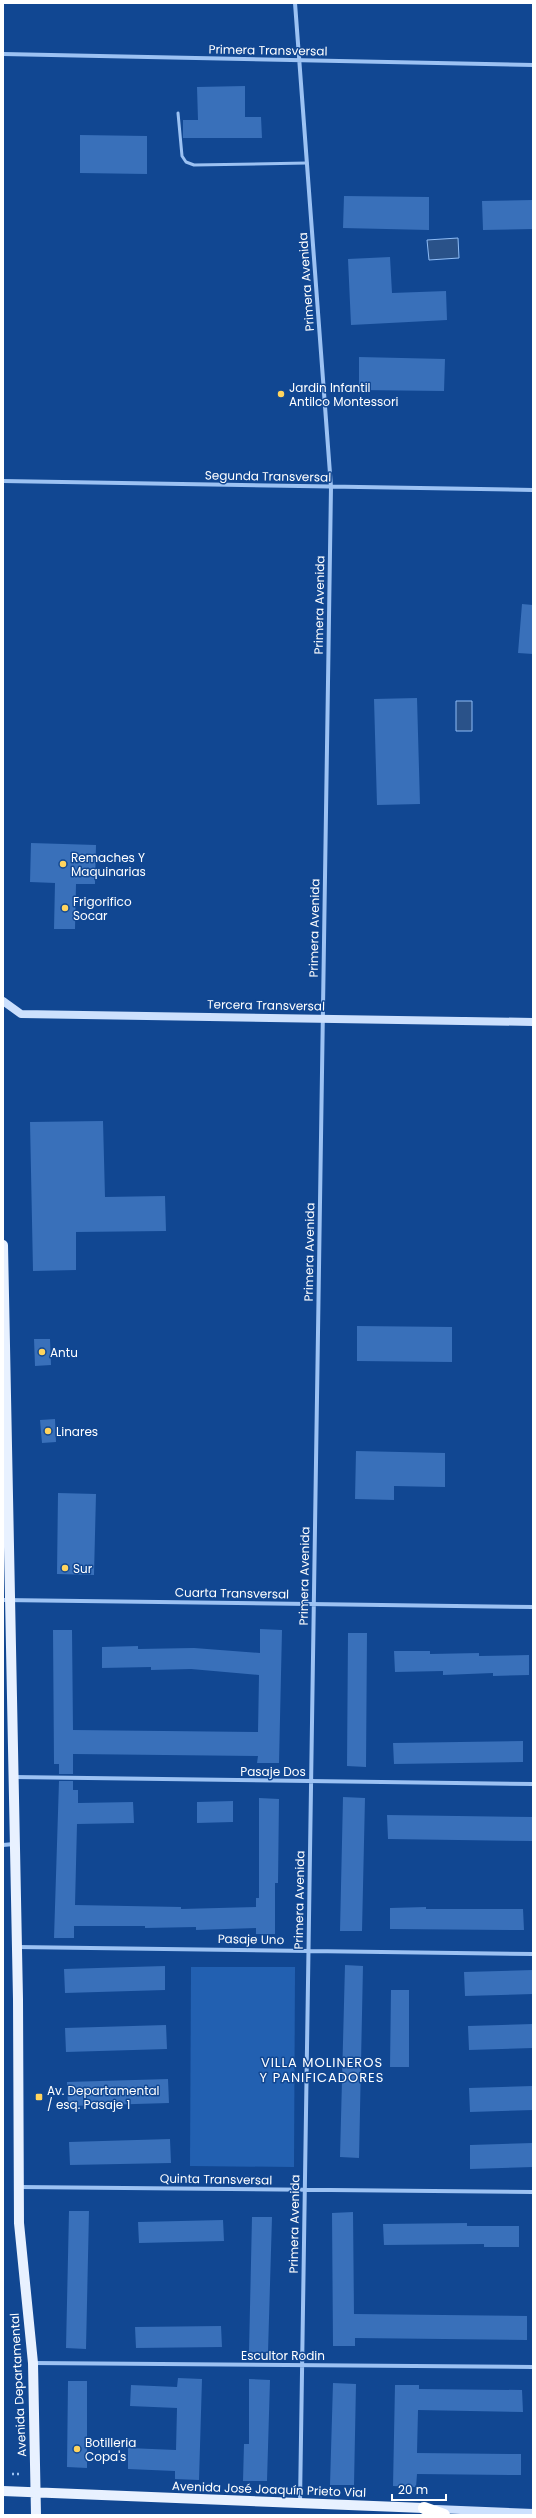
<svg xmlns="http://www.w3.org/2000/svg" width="536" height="2518" font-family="Poppins,sans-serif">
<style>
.green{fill:#2260b1}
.water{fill:#2a5289;stroke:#8ebcf6}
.building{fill:#3970ba}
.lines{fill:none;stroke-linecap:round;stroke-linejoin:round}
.path{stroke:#9cc2f3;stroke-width:2.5;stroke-dasharray:2 3;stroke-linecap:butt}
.lane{stroke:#9cc2f3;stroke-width:3}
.street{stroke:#9cc2f3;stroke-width:4}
.secondary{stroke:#cce0fd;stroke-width:8}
.primary{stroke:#e8f1ff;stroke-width:10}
.highway{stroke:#fff;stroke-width:12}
.poi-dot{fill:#ffd45e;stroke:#114792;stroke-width:1.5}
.labels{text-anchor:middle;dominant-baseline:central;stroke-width:3;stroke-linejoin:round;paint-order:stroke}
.street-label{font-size:12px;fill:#fff;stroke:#114792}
.poi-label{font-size:12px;fill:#fff;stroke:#114792;text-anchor:start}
.neighbourhood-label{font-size:13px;letter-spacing:1px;fill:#fff;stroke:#114792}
</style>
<rect width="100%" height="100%" fill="#114792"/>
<path class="green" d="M191 1967H295L294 2167 190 2166Z"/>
<path class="water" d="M458 238 459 258 429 260 427 240Z
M456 701H472V731H456Z"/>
<path class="building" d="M245 86V117H261L262 138H183V120H198L197 87Z
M80 135 147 136V174L80 173Z
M344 196 429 197V230L343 228Z
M533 200V229L483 230 482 201Z
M390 257 392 293 446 291 447 320 351 325 348 259Z
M359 357 445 359 444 391 359 390Z
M522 604 533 605V654L518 653Z
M417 698 420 804 377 805 374 699Z
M31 843 96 845 95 884H76L75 929H54L55 883 30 882Z
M103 1121 105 1197 165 1196 166 1231 76 1232V1270L33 1271 30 1122Z
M357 1326 452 1327V1362L357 1361Z
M34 1339H50L51 1365 35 1366Z
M55 1419 56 1442 42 1443 40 1420Z
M356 1451 445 1453V1487L394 1486V1500L355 1499Z
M58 1493 96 1494 94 1575 57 1574Z
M260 1629 282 1630 279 1763H257L258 1756 73 1754V1774H59V1764H54L53 1630H72L73 1730 258 1732 259 1675 191 1669 151 1670V1667L102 1668V1647L138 1646V1649L194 1648 260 1653Z
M348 1633H367L366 1767 347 1766Z
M394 1651H430V1654L479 1653V1656L529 1655V1675L493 1676V1673L443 1675V1671L395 1672Z
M523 1741V1762L394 1764 393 1743Z
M59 1781H73V1790H78V1803L133 1802 134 1823 77 1824 75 1905 181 1907V1909L256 1907V1898H259V1798L279 1799 278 1883H275V1934H256V1928L196 1930V1927L145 1928V1926H74V1938H54Z
M343 1797 365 1798 362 1931H340Z
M233 1801V1822L197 1823V1802Z
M387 1815 533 1817V1841L388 1839Z
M426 1907V1909H523L524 1930 390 1929V1908Z
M345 1965 363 1966 359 2158 340 2157Z
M165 1966V1990L65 1993 64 1969Z
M533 1970V1994L465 1996 464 1972Z
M391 1990H409V2067H390Z
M533 2024V2048L469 2050 468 2026Z
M166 2025 167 2049 66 2052 65 2028Z
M168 2079 169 2103 68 2106 67 2082Z
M533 2086V2110L470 2112 469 2088Z
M170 2139 171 2163 70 2165 69 2142Z
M533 2143V2167L470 2169V2145Z
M69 2211H89L86 2349 66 2348Z
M353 2212 354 2314 527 2316V2340L355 2338V2346H333L332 2213Z
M252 2217H272L268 2352H249Z
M223 2220 224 2241 139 2243 138 2222Z
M467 2223V2226H519V2247H484V2244L384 2245 383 2224Z
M221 2326 222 2347 136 2348 135 2327Z
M178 2378 202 2379 199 2480 175 2479V2471L128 2469V2448L176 2450 177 2408 130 2406 131 2385 177 2387Z
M249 2379 270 2380 267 2481H243L244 2444H249Z
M68 2381H87V2468L67 2467Z
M333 2383 356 2384 354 2485H330Z
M395 2385H419V2389L522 2390 523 2412 418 2410 417 2453 521 2454V2475L417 2474 416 2487 393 2486Z"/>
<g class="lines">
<path class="path" d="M12 2474H22"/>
<path class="lane" d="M178 113 182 156 186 162 194 165 307 163"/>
<path class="street" d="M295 3 331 487 300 2503
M3 54 533 65
M3 481 533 490
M3 1600 533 1607
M13 1777 533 1784
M3 1845 14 1844
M17 1947 533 1954
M19 2187 533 2192
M33 2363 533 2367"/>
<path class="secondary" d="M3 1001 21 1014 533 1022
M436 2509 533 2513"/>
<path class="primary" d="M3 1245 18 1999 19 2223 33 2363 36 2515
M3 2491 424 2508"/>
<path class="highway" d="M424 2508 444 2515"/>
</g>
<g class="poi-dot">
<circle cx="281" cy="394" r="4"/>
<circle cx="63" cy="864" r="4"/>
<circle cx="65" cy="908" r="4"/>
<circle cx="42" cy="1352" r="4"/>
<circle cx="48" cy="1431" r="4"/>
<circle cx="65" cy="1568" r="4"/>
<rect x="35" y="2093" width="8" height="8" rx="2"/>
<circle cx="77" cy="2449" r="4"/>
</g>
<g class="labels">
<g class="street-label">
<text transform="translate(268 50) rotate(1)">Primera Transversal</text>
<text transform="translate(306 282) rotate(-94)">Primera Avenida</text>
<text transform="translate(268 476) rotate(1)">Segunda Transversal</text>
<text transform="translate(319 605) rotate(-89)">Primera Avenida</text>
<text transform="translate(314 928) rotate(-89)">Primera Avenida</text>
<text transform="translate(266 1005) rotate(1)">Tercera Transversal</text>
<text transform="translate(309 1252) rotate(-89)">Primera Avenida</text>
<text transform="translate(304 1576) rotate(-89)">Primera Avenida</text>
<text transform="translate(232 1593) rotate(1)">Cuarta Transversal</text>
<text x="273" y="1771">Pasaje Dos</text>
<text transform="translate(299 1900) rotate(-89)">Primera Avenida</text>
<text transform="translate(251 1939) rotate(1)">Pasaje Uno</text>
<text transform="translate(216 2179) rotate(1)">Quinta Transversal</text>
<text transform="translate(294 2224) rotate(-89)">Primera Avenida</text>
<text x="283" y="2355">Escultor Rodin</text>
<text transform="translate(18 2385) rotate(-93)">Avenida Departamental</text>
<text transform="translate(269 2489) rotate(2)">Avenida José Joaquín Prieto Vial</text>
</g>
<g class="poi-label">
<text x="289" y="387">Jardin Infantil<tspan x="289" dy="14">Antilco Montessori</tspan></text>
<text x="71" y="857">Remaches Y<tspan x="71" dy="14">Maquinarias</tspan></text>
<text x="73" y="901">Frigorifico<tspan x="73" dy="14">Socar</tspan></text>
<text x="50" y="1352">Antu</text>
<text x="56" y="1431">Linares</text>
<text x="73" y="1568">Sur</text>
<text x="47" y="2090">Av. Departamental<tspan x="47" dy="14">/ esq. Pasaje 1</tspan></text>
<text x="85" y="2442">Botilleria<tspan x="85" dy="14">Copa's</tspan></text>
</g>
<g class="neighbourhood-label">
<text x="322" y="2062">VILLA MOLINEROS<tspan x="322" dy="15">Y PANIFICADORES</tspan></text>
</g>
</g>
<rect width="536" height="2518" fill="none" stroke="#ffffff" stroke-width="8"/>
<path d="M392 2494v6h54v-6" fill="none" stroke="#ffffff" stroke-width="2"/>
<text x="398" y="2494" font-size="12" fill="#ffffff" stroke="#114792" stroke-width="3" paint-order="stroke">20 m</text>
</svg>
